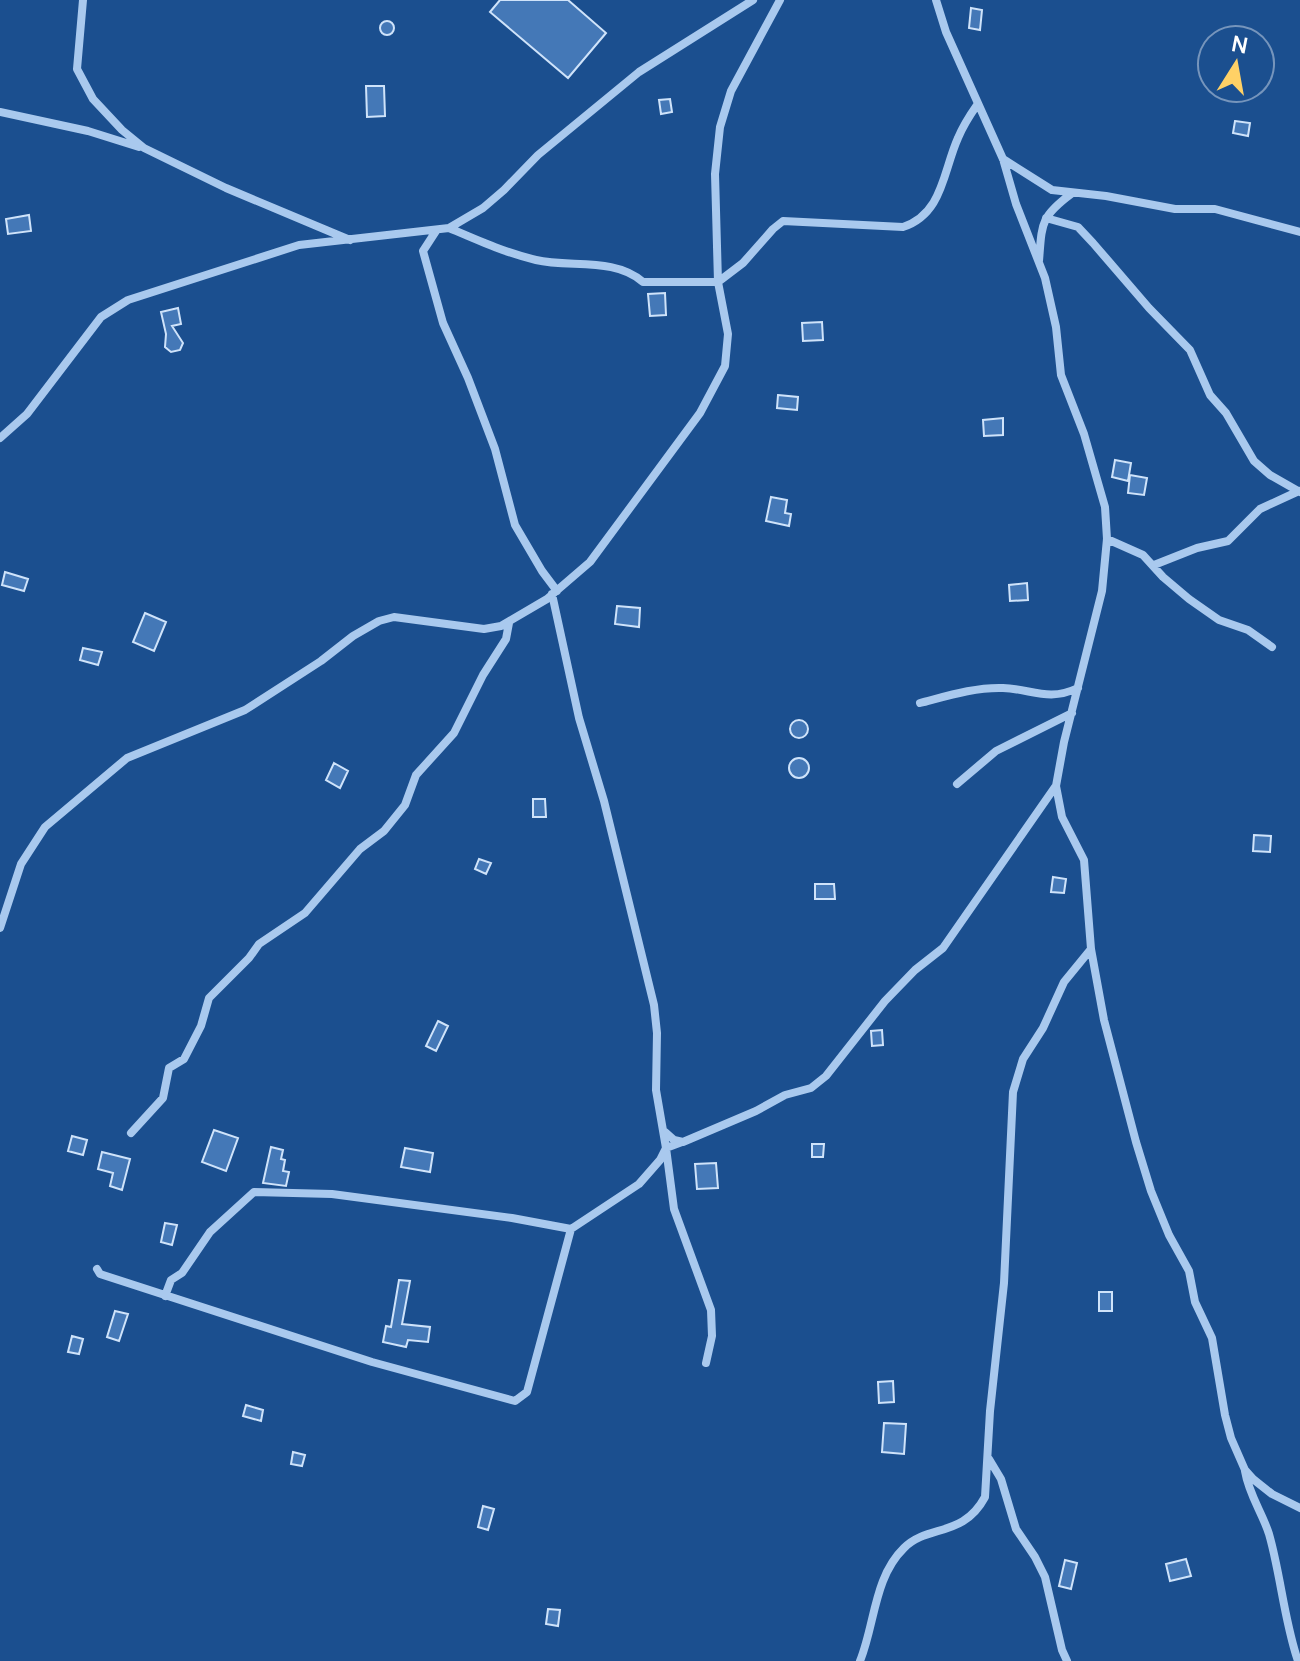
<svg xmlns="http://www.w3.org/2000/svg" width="1300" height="1661" font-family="Manrope,sans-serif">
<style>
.building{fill:#4478b7;stroke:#cfe3fa;stroke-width:2}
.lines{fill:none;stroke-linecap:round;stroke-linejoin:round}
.street{stroke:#a9c9ee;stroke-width:8}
</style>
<rect width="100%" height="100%" fill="#1b4f8f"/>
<path class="building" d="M500 0H568L606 33 568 78 490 12Z
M971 8 982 10 980 30 969 28Z
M380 28a7 7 0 1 1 14 0a7 7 0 1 1-14 0Z
M366 86H384L385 116 367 117Z
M670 99 672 112 661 114 659 100Z
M1235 121 1250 123 1248 136 1233 133Z
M29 215 31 231 8 234 6 219Z
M665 293 666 315 650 316 648 294Z
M178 308 181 324 172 326 183 343 180 350 171 352 165 347 166 334 161 312Z
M822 322 823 340 803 341 802 323Z
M778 395 798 397 797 410 777 408Z
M1003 418V435L984 436 983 420Z
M1115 460 1131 463 1128 481 1112 477Z
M1130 475 1147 478 1144 495 1128 493Z
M771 497 787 500 785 513 791 514 789 526 766 521Z
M5 572 28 579 24 591 2 585Z
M1027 583 1028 600 1010 601 1009 585Z
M617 606 640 608 639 627 615 624Z
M145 613 166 622 154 651 133 642Z
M83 648 102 652 98 665 80 660Z
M790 729a9 9 0 1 1 18 0a9 9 0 1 1-18 0Z
M789 768a10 10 0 1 1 20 0a10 10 0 1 1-20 0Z
M334 763 348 771 340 788 326 780Z
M533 799H545L546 817H533Z
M1254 835 1271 836 1270 852 1253 851Z
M479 859 491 863 486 874 475 869Z
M1053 877 1066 879 1064 893 1051 892Z
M815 884H834L835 899H815Z
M438 1021 448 1026 436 1051 426 1046Z
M882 1030 883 1045 872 1046 871 1031Z
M214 1130 238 1138 226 1171 202 1162Z
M72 1136 87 1140 83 1155 68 1151Z
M812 1144H824L823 1157H812Z
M271 1147 283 1150 281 1159 285 1160 283 1171 289 1172 286 1186 263 1183Z
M405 1148 433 1153 430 1172 401 1167Z
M102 1152 130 1159 122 1190 110 1186 113 1173 98 1169Z
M716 1163 718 1188 697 1189 695 1164Z
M165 1223 177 1225 172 1245 161 1242Z
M399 1280 410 1281 402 1324 430 1327 428 1342 408 1340 406 1347 383 1342 386 1326 391 1327Z
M1099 1292H1112V1311H1099Z
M115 1311 128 1314 119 1341 107 1337Z
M72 1336 83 1339 79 1354 68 1352Z
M893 1381 894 1402 879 1403 878 1382Z
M246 1405 263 1410 261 1421 243 1416Z
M884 1423 906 1424 904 1454 882 1452Z
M293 1452 305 1455 302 1466 291 1464Z
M483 1506 494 1509 488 1530 478 1527Z
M1186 1559 1191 1576 1170 1581 1166 1564Z
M1065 1560 1077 1563 1071 1589 1059 1586Z
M548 1609 560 1610 558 1626 546 1624Z"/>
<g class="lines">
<path class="street" d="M83 0 77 69 93 99 122 130 144 148 226 188 350 240
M0 112 88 131 139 147
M1003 159 1052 190 1106 196 1175 209H1215L1300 232
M1046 218 1078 227 1093 243 1149 308 1190 350 1210 395 1226 413 1254 461 1270 475 1300 492
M449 228C477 240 506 253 536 260 570 268 615 257 643 282H718L743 263 773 229 783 221 903 227C943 214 943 171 958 138 963 126 970 115 977 105
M436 231 423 251 443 323 468 378 495 449 515 525 542 571 557 591
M1039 261C1042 224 1040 217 1071 194
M0 438 27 414 101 317 128 300 299 245 449 228 483 208 504 190 538 155 639 72 753 0
M1107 539 1143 555 1163 577 1189 599 1219 620 1248 630 1272 647
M1154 565 1197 548 1228 541 1260 509 1299 491
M920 703C947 696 975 687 1003 688 1032 689 1048 702 1078 688
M957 784 996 751 1072 713
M0 928 21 864 45 827 127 758 245 710 321 661 353 636 379 621 394 617 484 629 501 626 547 599 590 562 700 413 725 366 728 334 718 282 715 174 720 127 731 91 780 0
M1091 949 1104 1020 1136 1142 1151 1191 1169 1235 1189 1271 1195 1302 1212 1338 1225 1415 1231 1438 1245 1470 1253 1479 1272 1494 1300 1508
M665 1132 674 1140 683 1142 756 1111 785 1095 811 1088 826 1076 885 1001 915 970 943 948 1055 787
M131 1133 163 1098 169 1068 184 1059 201 1026 209 998 249 958 259 944 305 913 360 849 384 831 405 805 416 775 454 733 483 675 506 639 509 623
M682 1142 666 1148 674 1209 711 1310 712 1336 706 1363
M97 1269 100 1274 372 1362 515 1401 527 1392 571 1229
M165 1296 171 1280 182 1273 210 1232 254 1192 332 1194 512 1218 571 1229 639 1184 660 1160 666 1148 656 1090 657 1033 654 1005 604 801 579 718 552 594
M989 1459 1001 1479 1016 1529 1035 1557 1045 1577 1062 1650 1067 1661
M1245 1471C1249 1495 1262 1512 1269 1534 1281 1576 1284 1620 1298 1661
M860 1661C875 1624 874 1577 904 1548 928 1524 963 1538 985 1497L990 1411 1004 1283 1013 1092 1023 1059 1043 1028 1064 982 1091 949 1084 860 1062 817 1056 786 1064 742 1102 591 1107 539 1105 507 1084 434 1061 375 1056 327 1045 278 1016 204 1003 159 946 32 936 0"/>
</g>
<g transform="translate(1236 64) rotate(11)"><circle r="38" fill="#1b4f8f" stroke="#7695bc" stroke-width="2"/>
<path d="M0-6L14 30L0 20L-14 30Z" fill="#ffd166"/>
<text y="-12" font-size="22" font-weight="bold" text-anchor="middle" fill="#ffffff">N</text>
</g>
</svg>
